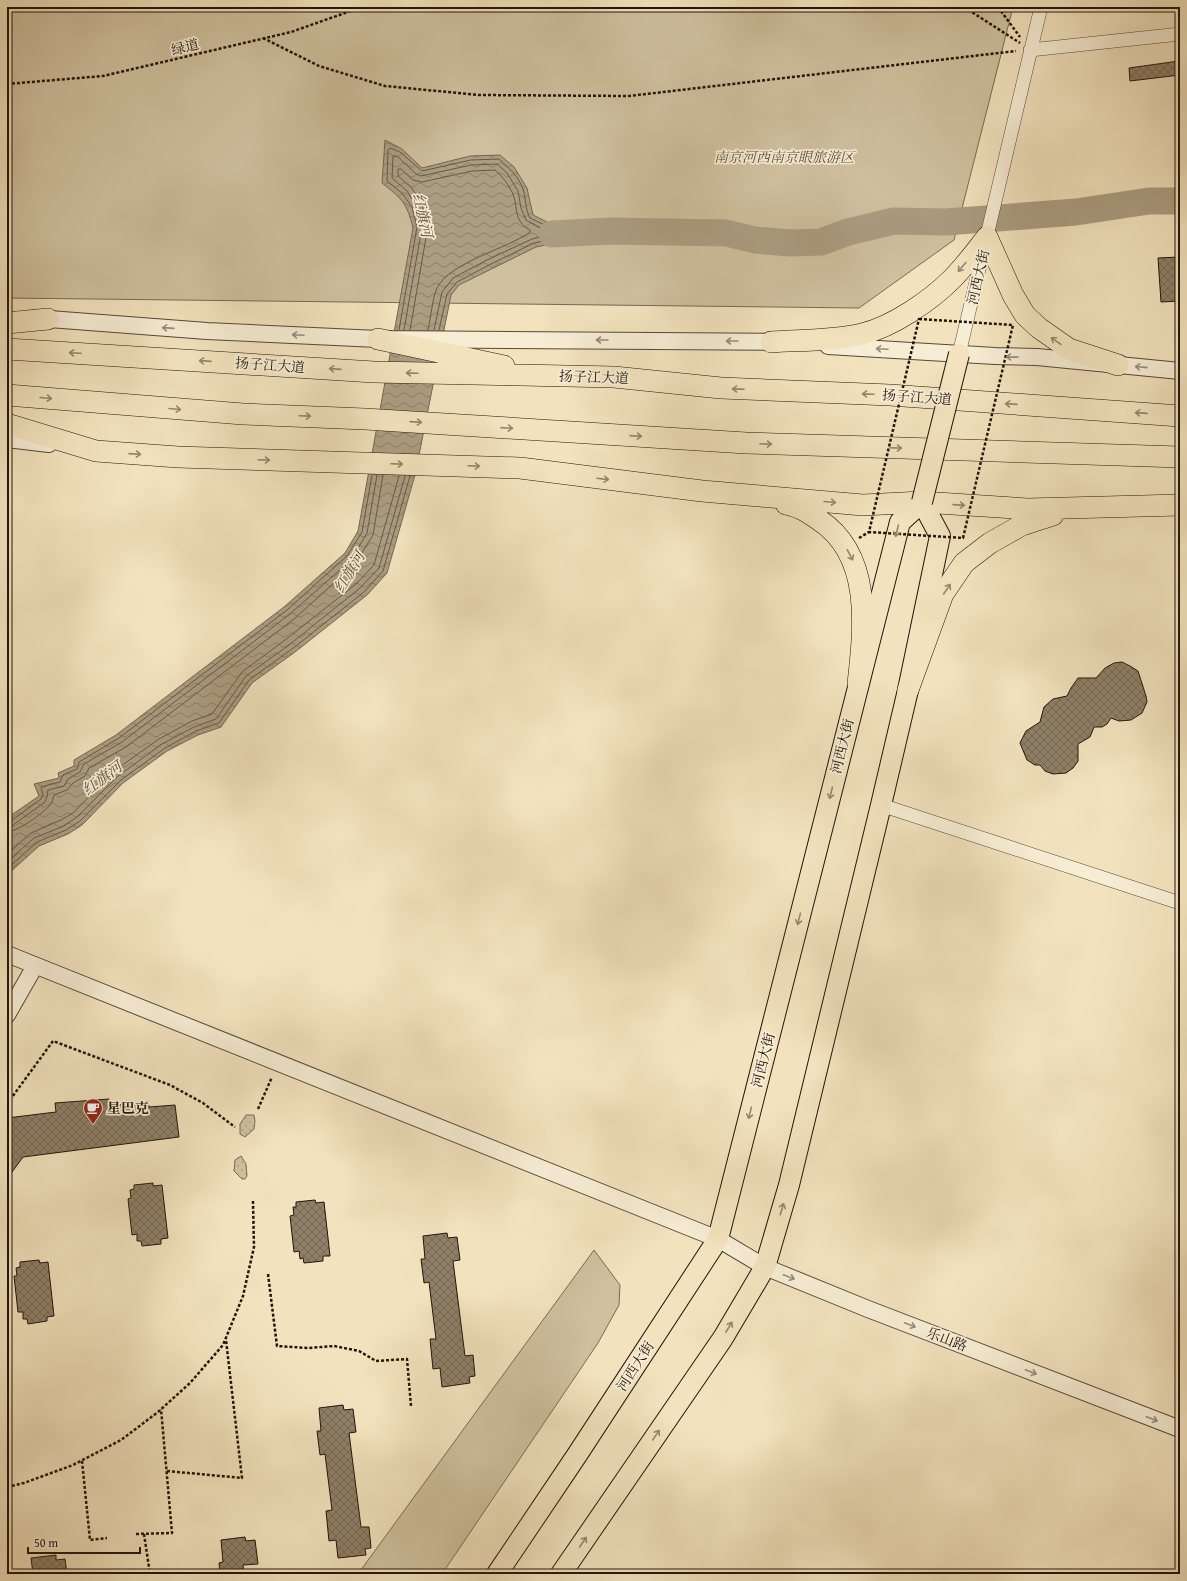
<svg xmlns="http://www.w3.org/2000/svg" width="1187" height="1581" font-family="'Gentium Book Plus','Noto Serif SC',serif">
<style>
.grass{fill:url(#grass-dots);stroke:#786a54}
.green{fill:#cfc09f;stroke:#786a54}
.water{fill:url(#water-waves);stroke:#746651}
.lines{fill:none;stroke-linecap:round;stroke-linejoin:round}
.shore{stroke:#665846;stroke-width:1}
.river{stroke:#ab9d81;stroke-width:27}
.building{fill:url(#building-cross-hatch);stroke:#22140a}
.minor-casing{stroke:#564837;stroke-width:14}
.tertiary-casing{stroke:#564837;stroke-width:18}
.primary-casing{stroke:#22140a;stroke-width:22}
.trunk-casing{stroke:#22140a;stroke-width:22}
.path{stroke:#22140a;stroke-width:2.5;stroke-dasharray:3 2;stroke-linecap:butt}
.minor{stroke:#f7edd5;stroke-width:13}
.tertiary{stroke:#f7edd5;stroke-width:16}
.primary{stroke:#f2e3be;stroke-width:20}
.trunk{stroke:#f2e3be;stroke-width:21}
.primary-bridge-casing{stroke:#22140a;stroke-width:22;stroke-linecap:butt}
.path-bridge{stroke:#22140a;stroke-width:2.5;stroke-dasharray:3 2;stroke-linecap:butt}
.primary-bridge{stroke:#f2e3be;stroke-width:20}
.oneway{stroke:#94866d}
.oneway2{stroke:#978b7a}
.labels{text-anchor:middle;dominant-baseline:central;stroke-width:3.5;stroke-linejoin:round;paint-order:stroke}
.street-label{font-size:14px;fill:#22140a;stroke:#f7edd5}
.park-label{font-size:14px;font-style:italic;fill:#5f503e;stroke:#f7edd5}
.poi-label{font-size:14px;font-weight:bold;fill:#22140a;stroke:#f7edd5;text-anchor:start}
.water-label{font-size:15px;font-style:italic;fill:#594b3a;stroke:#f7edd5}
</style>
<defs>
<pattern id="grass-dots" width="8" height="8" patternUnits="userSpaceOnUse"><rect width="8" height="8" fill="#cfc09f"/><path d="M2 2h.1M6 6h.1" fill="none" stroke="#b1a488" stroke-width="1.8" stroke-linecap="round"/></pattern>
<pattern id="water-waves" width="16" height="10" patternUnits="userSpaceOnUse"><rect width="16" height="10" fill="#ab9d81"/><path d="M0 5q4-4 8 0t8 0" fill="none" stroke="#8b7f68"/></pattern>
<pattern id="building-cross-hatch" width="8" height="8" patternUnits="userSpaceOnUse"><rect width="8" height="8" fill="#8e8068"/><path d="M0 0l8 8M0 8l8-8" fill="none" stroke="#746854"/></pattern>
</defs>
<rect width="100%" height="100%" fill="#f2e3be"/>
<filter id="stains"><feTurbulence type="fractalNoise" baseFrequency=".005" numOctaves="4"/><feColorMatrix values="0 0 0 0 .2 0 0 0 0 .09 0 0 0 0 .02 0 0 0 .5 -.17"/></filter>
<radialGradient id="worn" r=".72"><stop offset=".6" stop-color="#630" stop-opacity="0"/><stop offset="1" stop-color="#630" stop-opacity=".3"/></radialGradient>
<path class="grass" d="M246 1115H254L255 1121 254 1129 245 1137 240 1134V1124Z
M241 1156 246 1164 247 1176 245 1179H242L234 1171 235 1160Z"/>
<path class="green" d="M7 7H1013L954 240 859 308 7 298Z
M594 1250 620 1285 619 1305 598 1343 442 1574H358Z"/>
<path class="water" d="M385 140 402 149 422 168 470 156 500 155 514 167 527 188 533 215 553 225H589L586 240 560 242 536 247 459 285 451 295 415 475 387 573 367 595 295 652 252 683 221 727 198 735 167 751 123 783 82 825 68 834 39 846 7 875V818L39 796 34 784 59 778 58 773 74 766V760L116 735 284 607 345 553 358 531 413 228C407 203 402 199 382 183Z"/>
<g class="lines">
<path class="shore" d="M399 330 417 227 412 207 403 194 387 181 388 150 390 148 400 152 422 171 471 160 499 159C508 167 519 177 523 189 526 199 525 209 530 218L553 229H582L584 231 582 236 560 238 534 243 489 265 457 282 447 294 439 330
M404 330 422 227 416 205 407 191 392 178 393 156H397L416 174 421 176 471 165 497 164 507 173 518 191 521 208 526 220 547 232 548 235 532 239 487 260 453 278 442 292 434 330
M410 330 428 226 421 202 411 187 398 176V169H401L413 180 422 182 472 171 495 170C502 176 508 184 512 192 519 207 512 220 530 230V232C507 249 450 262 437 288 432 299 431 318 428 330
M7 821H11L41 799 43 795 41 787 60 782 63 775 77 769 79 762 119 738 287 610 347 556 362 532 372 475
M7 826 13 825 45 802 47 797 48 790 64 786 68 779 80 772 84 764 122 742 290 614 351 560 367 533 377 475
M7 832C17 832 42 814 49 806 52 803 53 799 54 795L67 790 73 783 85 776 89 768 126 747 294 619 355 564 373 535 383 475
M7 854 31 833 61 820 73 813 114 771 159 739 192 721 212 714 242 672 285 640 356 584 374 565 399 476
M7 862 34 838 64 826 77 817 118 776 162 744 194 727 216 719 246 676 289 645 360 588 379 568 405 476
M7 869 37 842 66 830 80 821 121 780 165 748 196 731 219 723 249 680 292 649 364 592 383 571 410 476"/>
<path class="river" d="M552 234 611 231 726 233 755 240 791 243 821 242 848 232 894 221 946 222 1076 212 1149 201H1180"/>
</g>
<path class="building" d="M1179 61 1180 75 1130 81 1129 68Z
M1180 257V301L1161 302 1158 258Z
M1122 662 1130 666 1138 671 1146 696 1147 702 1142 713 1131 720 1119 721 1111 718 1107 724 1102 727H1094L1090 737 1078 744V761L1073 768 1066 773 1053 774 1045 771 1040 765H1035L1027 760 1020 743 1026 731 1040 722 1044 707 1053 699 1067 696 1071 688 1078 678H1096L1105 668 1114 663Z
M109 1099 110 1106 148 1101 149 1107 175 1105 179 1137 23 1157 7 1179V1118L56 1112 55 1103Z
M153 1183V1186L162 1185 168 1238 161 1239V1244L142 1246 141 1241H137V1234L132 1235 128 1199 131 1198 130 1190 134 1189V1185Z
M315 1200 316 1203 324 1202 330 1256H323V1261L304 1263 303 1258 300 1259 299 1251 294 1252 290 1216 294 1215 293 1207H296V1202Z
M447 1233 448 1238 457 1237 460 1260 453 1261 465 1356 473 1355 475 1376 469 1377 470 1383 442 1387 440 1368 433 1369 430 1339H436L429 1282 424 1283 421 1259H425L423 1236Z
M39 1260 40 1263 48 1262 54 1316 47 1317V1321L28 1324 27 1319H23V1312H18L14 1276H17L16 1268 20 1267V1262Z
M343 1405 344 1410 353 1409 356 1432 349 1433 361 1527H369L371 1548 365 1549 366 1555 338 1558 336 1540 329 1541 326 1511 332 1510 325 1454 320 1455 317 1431H321L319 1408Z
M245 1537 246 1541 255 1540 258 1564 243 1565 244 1574H220L219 1563 223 1562 221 1540Z
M56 1555V1560L65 1559 67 1574H33L31 1558Z"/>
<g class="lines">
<defs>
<path id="minor" d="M1030 50 1180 34
M959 354 1041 7
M881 805 1180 903"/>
<path id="tertiary" d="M36 318 207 331 378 339 783 342
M828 346 995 356 1037 357 1180 371
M7 439 49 444
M7 954 718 1239 765 1267 868 1309 1180 1429
M7 1015 35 966"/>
<path id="primary" d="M497 1574 577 1455 718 1239 900 522 922 502 940 536 908 690 881 805 789 1185 765 1267 723 1338 561 1574"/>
<path id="trunk" d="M7 323 48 319
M378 339 504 366
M771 342C800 340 832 341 862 334 892 327 930 301 952 279 965 266 976 251 987 237L1013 295 1025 315 1039 328 1069 349 1118 365
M7 349 374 372 614 377 721 388 890 395 1180 416
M7 395 243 414 365 419 746 443 1180 457
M7 424 96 451 178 457 520 468 702 491 863 505 922 502 1028 509 1180 505
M786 504C800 507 807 512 819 520 873 555 864 629 858 684
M908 690 943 594 964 563 990 543 1022 525 1053 515"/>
</defs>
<use href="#minor" class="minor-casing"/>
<use href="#tertiary" class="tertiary-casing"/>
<use href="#primary" class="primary-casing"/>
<use href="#trunk" class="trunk-casing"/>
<path class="path" d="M964 7 1020 43
M998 7 1020 37
M263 38 319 66 385 86 479 95 629 96 1016 51
M7 84 103 76 291 32 362 7
M859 538 869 532
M7 1104 53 1041 170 1085 203 1103 235 1127
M258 1109 272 1077
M268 1274 277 1346 308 1348 334 1346 359 1351 376 1361 407 1359 411 1406
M82 1461 90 1540 107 1538
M167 1471 242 1478 226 1340
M7 1487 24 1483 73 1465 121 1440 158 1412 190 1383 223 1345 243 1296 254 1247 253 1201
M136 1534 172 1533 161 1409
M144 1534 150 1574"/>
<use href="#minor" class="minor"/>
<use href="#tertiary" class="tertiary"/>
<use href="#primary" class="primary"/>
<use href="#trunk" class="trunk"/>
<defs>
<path id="primary-bridge" d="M922 502 959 354"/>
</defs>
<use href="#primary-bridge" class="primary-bridge-casing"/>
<path class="path-bridge" d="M919 319 1013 325 963 538 869 532Z"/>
<use href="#primary-bridge" class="primary-bridge"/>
</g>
<defs><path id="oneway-shaft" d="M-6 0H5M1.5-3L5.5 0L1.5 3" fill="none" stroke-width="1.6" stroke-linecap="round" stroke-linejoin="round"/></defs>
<g class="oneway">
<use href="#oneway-shaft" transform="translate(962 267) rotate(130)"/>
<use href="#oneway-shaft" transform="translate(1056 341) rotate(-145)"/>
<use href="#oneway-shaft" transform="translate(75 353) rotate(-177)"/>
<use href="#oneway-shaft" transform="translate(205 361) rotate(-176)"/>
<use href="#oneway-shaft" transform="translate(335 369) rotate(-176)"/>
<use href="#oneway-shaft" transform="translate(412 373) rotate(-178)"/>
<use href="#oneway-shaft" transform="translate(738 389) rotate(-178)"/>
<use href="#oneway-shaft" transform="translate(868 394) rotate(-178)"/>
<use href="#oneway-shaft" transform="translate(46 398) rotate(5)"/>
<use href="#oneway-shaft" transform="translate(1011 404) rotate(-176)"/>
<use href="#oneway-shaft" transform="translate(175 409) rotate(5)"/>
<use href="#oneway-shaft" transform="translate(1141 413) rotate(-176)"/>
<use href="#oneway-shaft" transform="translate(305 416) rotate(2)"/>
<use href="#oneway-shaft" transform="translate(416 422) rotate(4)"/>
<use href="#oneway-shaft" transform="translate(507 428) rotate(4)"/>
<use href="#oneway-shaft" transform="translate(636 436) rotate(4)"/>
<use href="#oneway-shaft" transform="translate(766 444) rotate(2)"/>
<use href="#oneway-shaft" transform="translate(896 448) rotate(2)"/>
<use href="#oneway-shaft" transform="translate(135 454) rotate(4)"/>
<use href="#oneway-shaft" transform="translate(264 460) rotate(2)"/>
<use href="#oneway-shaft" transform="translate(397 464) rotate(2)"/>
<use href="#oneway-shaft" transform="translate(474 466) rotate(2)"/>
<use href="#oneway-shaft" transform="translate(603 479) rotate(7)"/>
<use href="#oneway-shaft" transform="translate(830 502) rotate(5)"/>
<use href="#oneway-shaft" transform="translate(959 505) rotate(4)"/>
<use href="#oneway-shaft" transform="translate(897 531) rotate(104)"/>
<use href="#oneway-shaft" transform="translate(850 555) rotate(62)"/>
<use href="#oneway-shaft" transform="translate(947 589) rotate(-56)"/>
<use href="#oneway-shaft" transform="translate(831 793) rotate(104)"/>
<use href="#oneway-shaft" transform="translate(799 919) rotate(104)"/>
<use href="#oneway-shaft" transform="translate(750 1113) rotate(104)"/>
<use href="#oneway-shaft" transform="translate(782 1209) rotate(-73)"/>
<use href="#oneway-shaft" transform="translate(729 1327) rotate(-59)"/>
<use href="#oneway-shaft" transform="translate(656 1435) rotate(-56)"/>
<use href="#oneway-shaft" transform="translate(583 1542) rotate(-56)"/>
</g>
<g class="oneway2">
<use href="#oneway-shaft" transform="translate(168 328) rotate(-176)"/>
<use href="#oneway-shaft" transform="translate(298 335) rotate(-177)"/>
<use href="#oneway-shaft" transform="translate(602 340) rotate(-180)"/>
<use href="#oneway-shaft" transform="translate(732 341) rotate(-180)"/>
<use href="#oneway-shaft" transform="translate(882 349) rotate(-177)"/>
<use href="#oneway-shaft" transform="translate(1012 357) rotate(-179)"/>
<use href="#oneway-shaft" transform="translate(1141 367) rotate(-174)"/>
<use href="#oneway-shaft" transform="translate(789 1277) rotate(22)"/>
<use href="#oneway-shaft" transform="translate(910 1325) rotate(21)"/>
<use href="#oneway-shaft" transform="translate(1031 1372) rotate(21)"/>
<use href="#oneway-shaft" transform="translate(1152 1419) rotate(21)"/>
</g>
<defs>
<symbol id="cafe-pin" viewBox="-11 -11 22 30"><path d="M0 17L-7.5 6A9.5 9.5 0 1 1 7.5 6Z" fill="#8f2418" stroke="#f7edd5"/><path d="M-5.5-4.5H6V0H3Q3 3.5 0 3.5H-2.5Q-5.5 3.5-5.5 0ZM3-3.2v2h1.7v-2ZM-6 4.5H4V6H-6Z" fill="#fff"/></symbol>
</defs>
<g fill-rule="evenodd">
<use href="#cafe-pin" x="82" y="1097" width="22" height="30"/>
</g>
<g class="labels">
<g class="street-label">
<text transform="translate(185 47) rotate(-14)">绿道</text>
<text transform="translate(978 277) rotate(-77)">河西大街</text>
<text transform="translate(270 365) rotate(4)">扬子江大道</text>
<text transform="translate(594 377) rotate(2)">扬子江大道</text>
<text transform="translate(917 397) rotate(4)">扬子江大道</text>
<text transform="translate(842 746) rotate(-76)">河西大街</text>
<text transform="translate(763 1060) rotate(-76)">河西大街</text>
<text transform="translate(947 1339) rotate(21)">乐山路</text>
<text transform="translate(635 1366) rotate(-57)">河西大街</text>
</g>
<g class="park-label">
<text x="784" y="157">南京河西南京眼旅游区</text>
</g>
<g class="poi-label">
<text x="107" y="1108">星巴克</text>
</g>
<g class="water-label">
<text transform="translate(423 215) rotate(78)">红旗河</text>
<text transform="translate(349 572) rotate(-59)">红旗河</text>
<text transform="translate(102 778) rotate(-37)">红旗河</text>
</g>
</g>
<rect width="1187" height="1581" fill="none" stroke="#f2e3be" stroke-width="24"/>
<rect x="8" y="8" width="1171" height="1565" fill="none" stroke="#22140a" stroke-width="2"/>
<rect x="12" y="12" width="1163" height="1557" fill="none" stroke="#22140a"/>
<path d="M28 1547v6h112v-6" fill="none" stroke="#22140a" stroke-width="2"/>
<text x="34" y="1547" font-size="12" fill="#22140a" stroke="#f7edd5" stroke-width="3" paint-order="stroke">50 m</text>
<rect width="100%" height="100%" filter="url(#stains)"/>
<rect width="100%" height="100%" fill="url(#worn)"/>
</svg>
